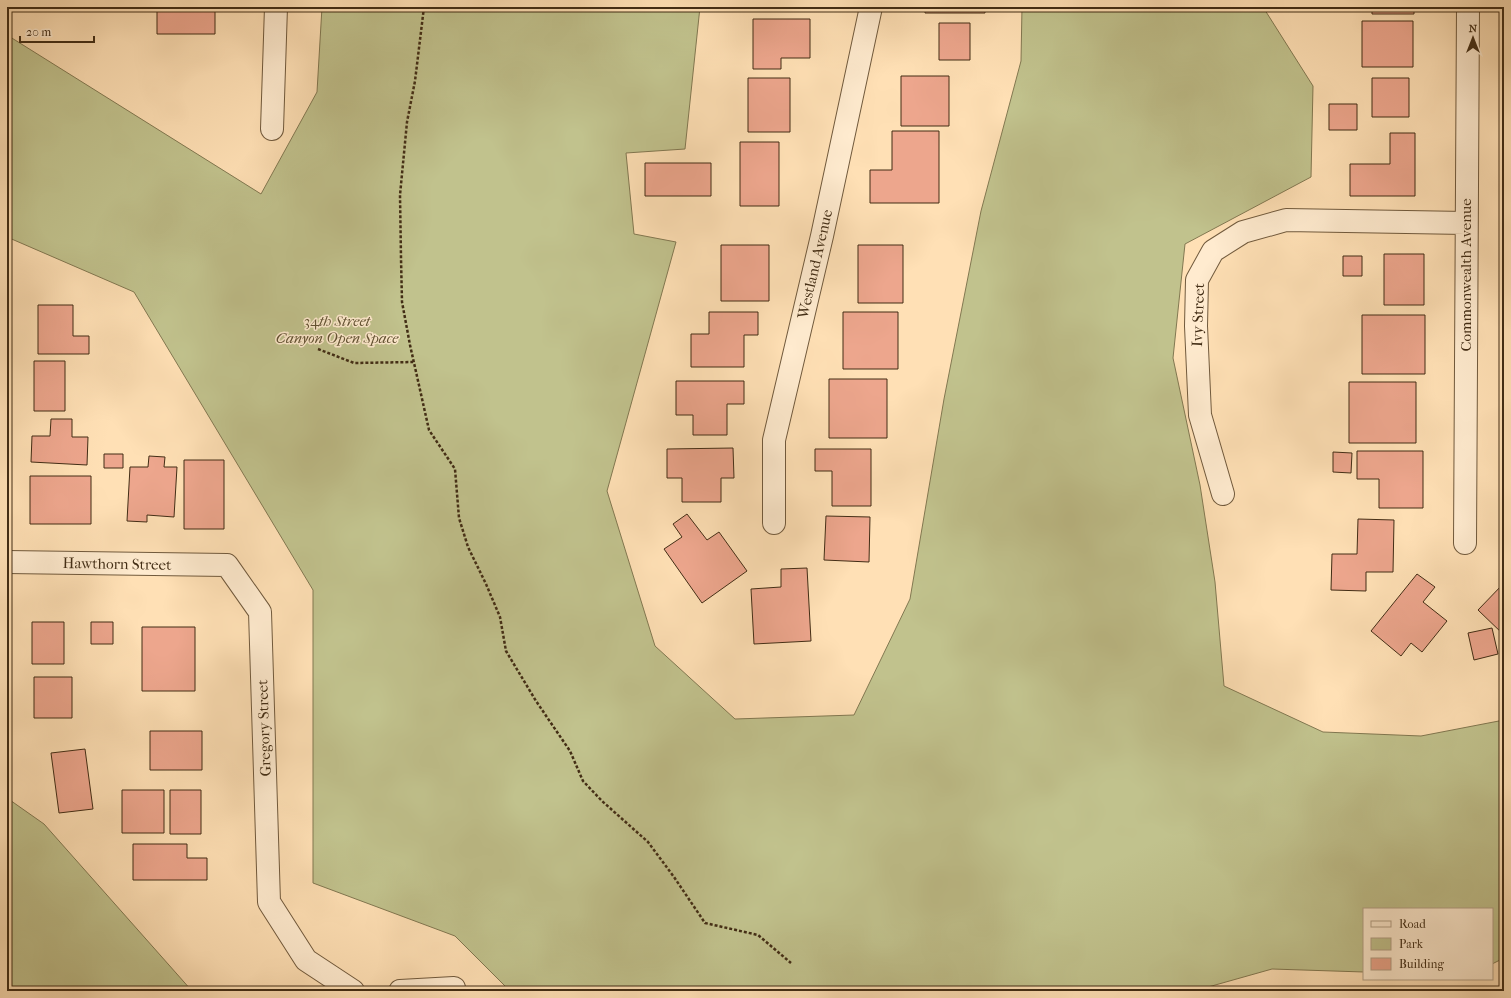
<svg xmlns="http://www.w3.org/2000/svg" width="1511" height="998" font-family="'IM FELL French Canon',serif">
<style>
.green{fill:#c1c28d;stroke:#827851}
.building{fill:#eda68d;stroke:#422d15}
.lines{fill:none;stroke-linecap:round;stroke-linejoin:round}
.minor-casing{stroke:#715a3d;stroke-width:24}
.path{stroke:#422d15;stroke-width:2.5;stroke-dasharray:3 2;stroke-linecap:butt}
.minor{stroke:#ffebcf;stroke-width:22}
.labels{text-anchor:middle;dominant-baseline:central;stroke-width:3;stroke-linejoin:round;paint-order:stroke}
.street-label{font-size:15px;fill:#422d15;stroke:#ffebcf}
.park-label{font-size:15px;font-style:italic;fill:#625233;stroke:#ffebcf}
</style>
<rect width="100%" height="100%" fill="#ffe0b5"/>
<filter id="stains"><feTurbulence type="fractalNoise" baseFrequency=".005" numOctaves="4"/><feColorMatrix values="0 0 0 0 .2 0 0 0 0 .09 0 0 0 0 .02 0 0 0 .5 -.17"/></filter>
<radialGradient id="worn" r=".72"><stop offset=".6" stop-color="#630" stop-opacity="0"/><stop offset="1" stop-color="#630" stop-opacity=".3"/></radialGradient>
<path class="green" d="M322 7H700L685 149 626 153 634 234 676 242 607 491 655 646 735 719 854 715 910 599 944 399 981 211 1021 61 1022 7H1263L1313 86 1311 177 1185 244 1173 358 1200 485 1215 582 1224 686 1323 732 1421 736 1504 720V958L1492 964V909H1364V972L1272 969 1194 991H510L455 936 313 883V590L134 292 7 237V35L261 194 317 92Z
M7 798 44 824 192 991H7Z"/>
<path class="building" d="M157 7H215V34H157Z
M764 7H819V11H764Z
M925 7H985V13H925Z
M1372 7H1414V14H1372Z
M753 19H810V58H781V69H753Z
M1362 21H1413V67H1362Z
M939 23H970V60H939Z
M901 76H949V126H901Z
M748 78H790V132H748Z
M1372 78H1409V117H1372Z
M1329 104H1357V130H1329Z
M892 131H939V203H870V170H892Z
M1390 133H1415V196H1350V164H1390Z
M740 142H779V206H740Z
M645 163H711V196H645Z
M721 245H769V301H721Z
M858 245H903V303H858Z
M1384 254H1424V305H1384Z
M1343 256H1362V276H1343Z
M38 305H73V336H89V354H38Z
M709 312H758V335H744V367H691V334H709Z
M843 312H898V369H843Z
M1362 315H1425V374H1362Z
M34 361H65V411H34Z
M829 379H887V438H829Z
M676 381H744V404H727V435H693V415H676Z
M1349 382H1416V443H1349Z
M51 419H72V437H88L87 465 31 462 32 436H50Z
M733 448 734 478H721V502H682V478H667V449Z
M815 449H871V506H832V471H815Z
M1357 451H1423V508H1379V479H1357Z
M1333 452 1352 453 1351 473 1333 472Z
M1503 453H1504V475H1503Z
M104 454H123V468H104Z
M149 456 165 457 164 467H177L174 517 147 515V522L127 521 130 467H148Z
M184 460H224V529H184Z
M30 476H91V524H30Z
M687 514 707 540 719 532 747 571 702 603 664 549 682 537 673 524Z
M826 516 870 517 869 562 824 560Z
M1358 519 1394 520 1393 572H1366V591L1331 590 1332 554H1357Z
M807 568 811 641 754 644 751 589 781 587V569Z
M1417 574 1435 587 1423 602 1447 621 1422 652 1411 643 1401 656 1371 631Z
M1504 583V635L1478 610Z
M32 622H64V664H32Z
M91 622H113V644H91Z
M142 627H195V691H142Z
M1492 628 1498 654 1474 660 1468 633Z
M34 677H72V718H34Z
M150 731H202V770H150Z
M85 749 93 809 59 813 51 753Z
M122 790H164V833H122Z
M170 790H201V834H170Z
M133 844H187V858H207V880H133Z"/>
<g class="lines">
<defs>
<path id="minor" d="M272 129 276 7
M1223 494 1200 415 1196 326 1197 280 1213 251 1243 232 1286 220 1466 223
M774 523V440L822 236 871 7
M1465 543 1468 7
M7 562 227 565 260 612 269 902 306 960 353 991
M400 991 454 988"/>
</defs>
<use href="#minor" class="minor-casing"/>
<path class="path" d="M424 7 415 81 407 122 400 195 401 258 402 302 410 345 429 430 455 469 459 518 468 547 486 584 500 617 506 651 536 701 570 751 583 781 602 801 648 842 674 877 705 923 758 935 791 963
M318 349 354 363 413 362"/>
<use href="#minor" class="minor"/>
</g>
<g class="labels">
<g class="street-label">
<text transform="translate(815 264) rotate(-77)">Westland Avenue</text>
<text transform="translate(1466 275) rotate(-90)">Commonwealth Avenue</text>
<text transform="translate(1198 315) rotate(-88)">Ivy Street</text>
<text transform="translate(117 564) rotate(1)">Hawthorn Street</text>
<text transform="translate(264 728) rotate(-92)">Gregory Street</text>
</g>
<g class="park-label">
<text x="337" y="321">34th Street<tspan x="337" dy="17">Canyon Open Space</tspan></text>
</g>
</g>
<rect width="1511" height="998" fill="none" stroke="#ffe0b5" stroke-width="24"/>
<rect x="8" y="8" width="1495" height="982" fill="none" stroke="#422d15" stroke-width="2"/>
<rect x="12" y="12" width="1487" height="974" fill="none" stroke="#422d15"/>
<rect x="1363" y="908" width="130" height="72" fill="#ffebcf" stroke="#b39f85"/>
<rect x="1371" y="921" width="20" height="6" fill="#ffebcf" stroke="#b39f85"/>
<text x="1399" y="928" font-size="12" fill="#422d15">Road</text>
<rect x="1371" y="938" width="20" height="12" fill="#c1c28d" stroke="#b39f85"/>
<text x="1399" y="948" font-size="12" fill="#422d15">Park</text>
<rect x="1371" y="958" width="20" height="12" fill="#eda68d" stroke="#b39f85"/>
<text x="1399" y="968" font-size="12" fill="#422d15">Building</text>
<g transform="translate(1473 38)" stroke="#ffebcf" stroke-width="3" paint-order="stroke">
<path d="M0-3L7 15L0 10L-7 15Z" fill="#422d15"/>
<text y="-6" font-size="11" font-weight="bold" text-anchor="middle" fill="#422d15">N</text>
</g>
<path d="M20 36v6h74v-6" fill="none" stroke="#422d15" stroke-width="2"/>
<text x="26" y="36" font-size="12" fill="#422d15" stroke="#ffebcf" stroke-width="3" paint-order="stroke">20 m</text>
<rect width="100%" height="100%" filter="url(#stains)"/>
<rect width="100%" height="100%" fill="url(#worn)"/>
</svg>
